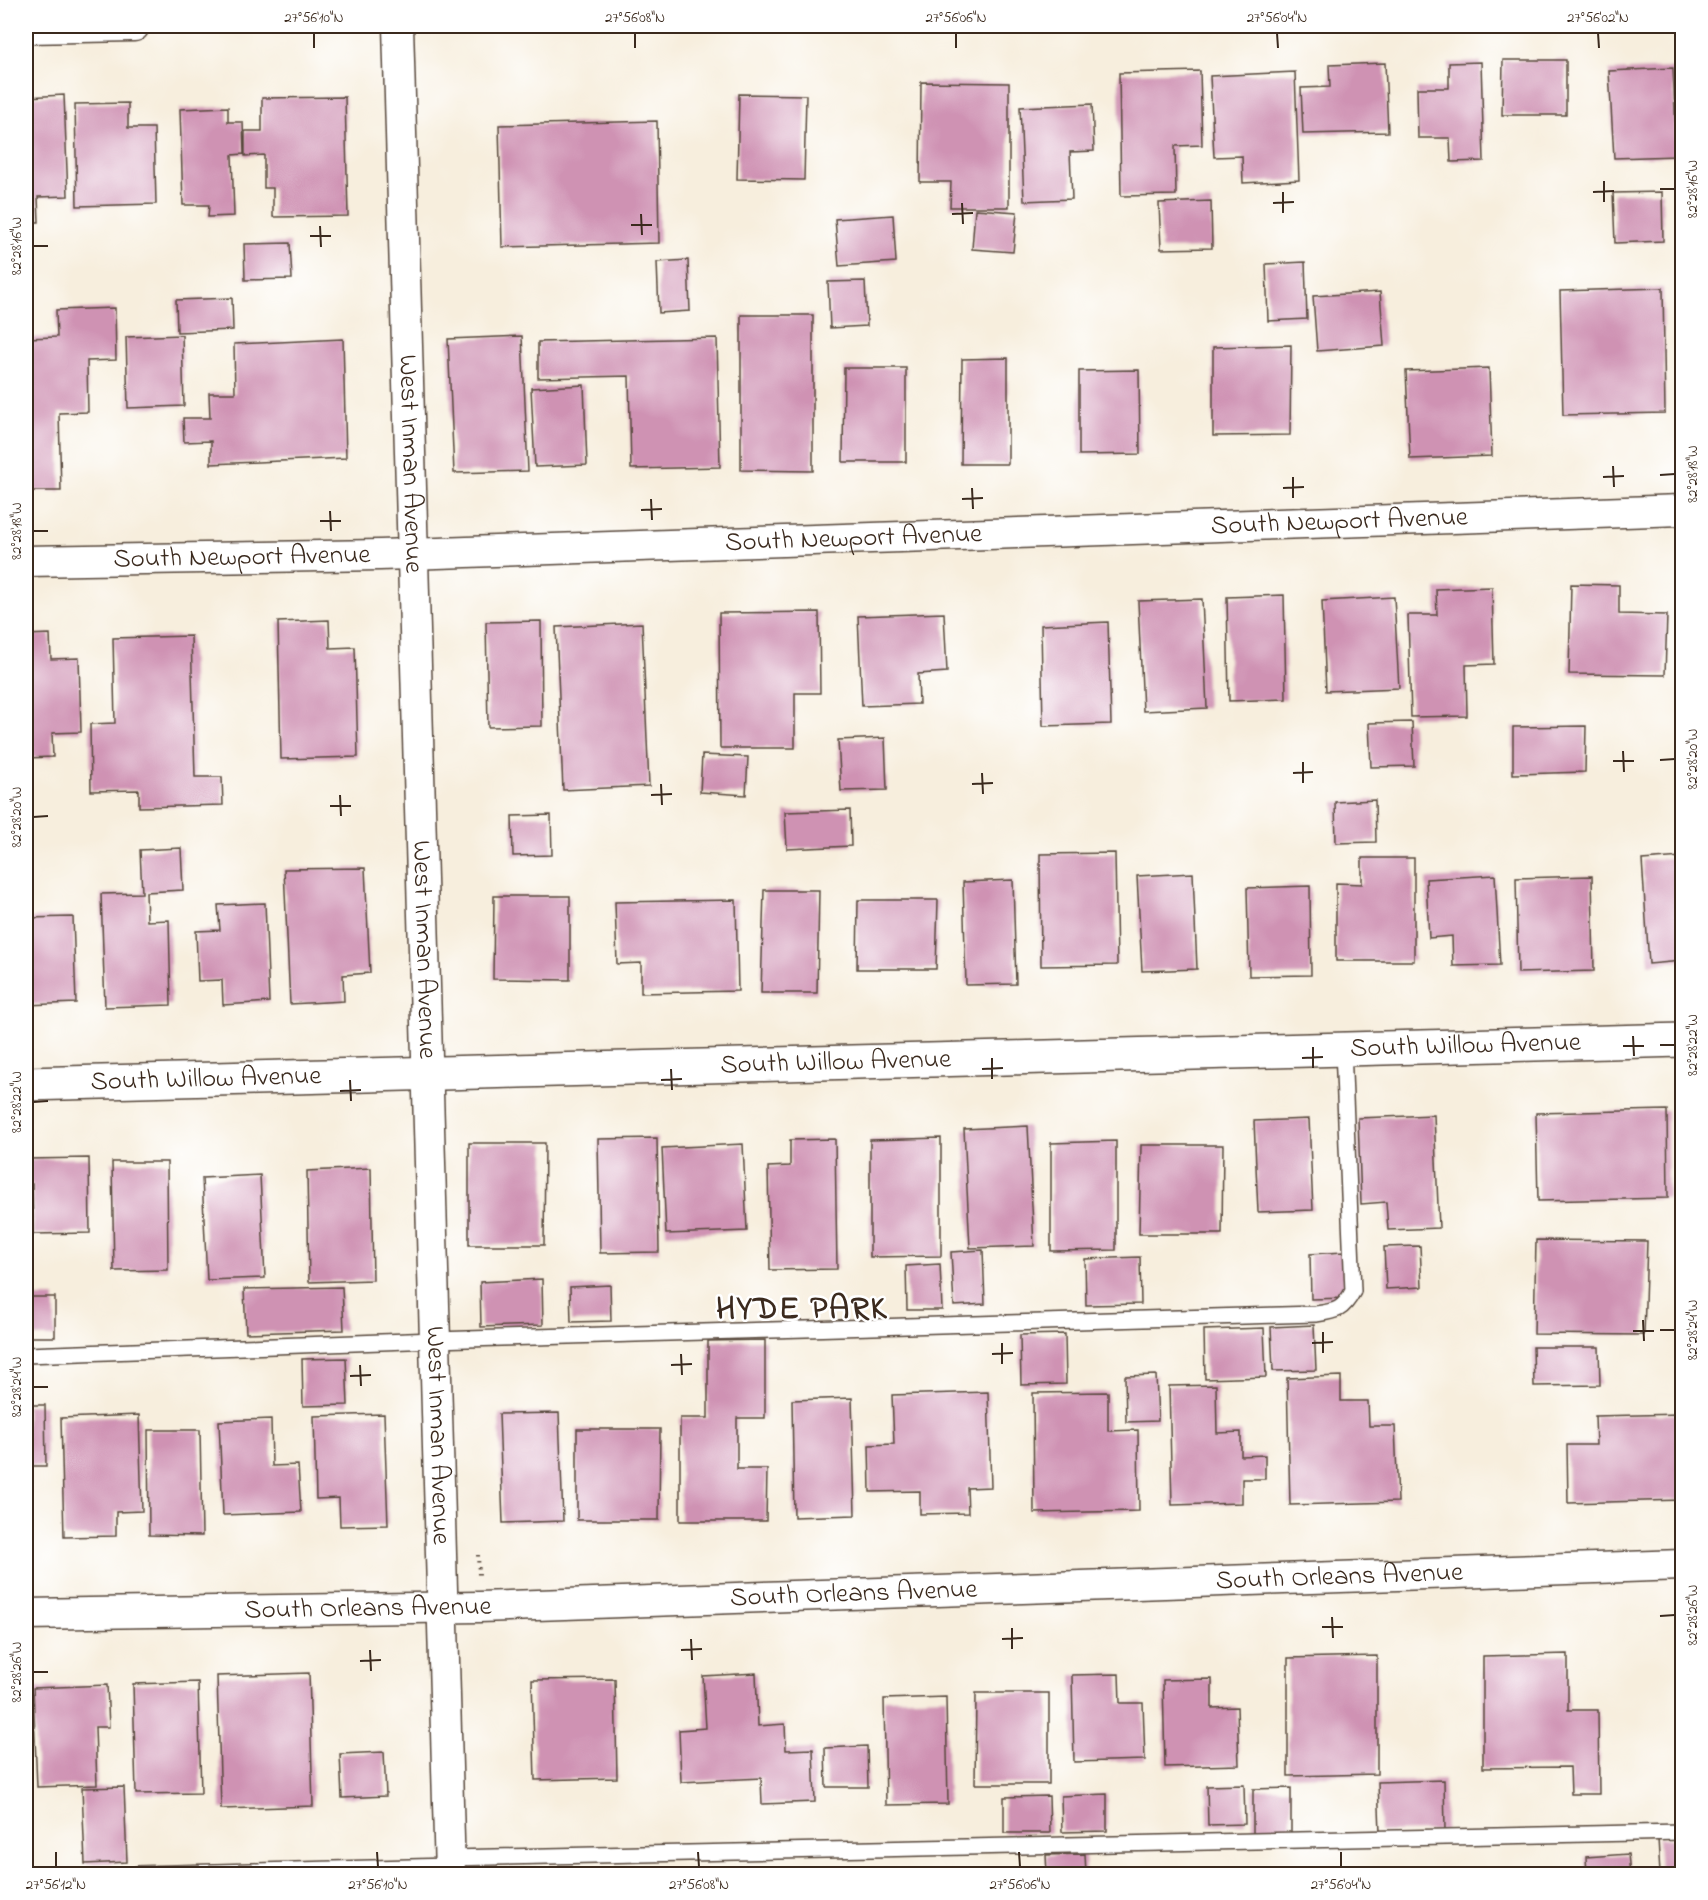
<svg xmlns="http://www.w3.org/2000/svg" width="1708" height="1900" font-family="'Indie Flower',sans-serif">
<style>
.built{fill:#f6cfd6}
.building{fill:#cf92b3}
.lines{fill:none;stroke-linecap:round;stroke-linejoin:round}
.lane-casing{stroke:#57473b;stroke-width:18}
.street-casing{stroke:#57473b;stroke-width:33}
.secondary-casing{stroke:#57473b;stroke-width:36}
.path{stroke:#57473b;stroke-width:4;stroke-dasharray:1.5 4.5;stroke-linecap:butt}
.lane{stroke:#fff;stroke-width:15}
.street{stroke:#fff;stroke-width:30}
.secondary{stroke:#fff;stroke-width:33}
.ticks{fill:none;stroke:#3b2a1e;stroke-width:2}
.labels{text-anchor:middle;dominant-baseline:central;stroke-width:5;stroke-linejoin:round;paint-order:stroke}
.street-label{font-size:27px;fill:#3b2a1e;stroke:#fff}
.district-label{font-size:33px;font-weight:bold;letter-spacing:1.5px;fill:#3b2a1e;stroke:#fff}
.neatline{fill:none;stroke:#3b2a1e;stroke-width:2}
.ticks-label{font-size:15px;text-anchor:middle;fill:#3b2a1e}
</style>
<rect width="100%" height="100%" fill="#fff"/>
<filter id="ink" filterUnits="userSpaceOnUse"><feTurbulence type="fractalNoise" baseFrequency=".0167" numOctaves="2"/><feDisplacementMap in="SourceGraphic" scale="12" xChannelSelector="R" yChannelSelector="G"/><feConvolveMatrix kernelMatrix="1 2 1 2 8 2 1 2 1" color-interpolation-filters="sRGB"/></filter>
<filter id="wash" filterUnits="userSpaceOnUse"><feTurbulence type="fractalNoise" baseFrequency=".008" numOctaves="4" result="noise"/><feDisplacementMap in="SourceGraphic" scale="24" xChannelSelector="R" yChannelSelector="G"/><feGaussianBlur stdDeviation="1.35" result="paint"/><feColorMatrix in="noise" values="0 0 0 0 0 0 0 0 0 0 0 0 0 0 0 0 0 1.4 0 .05"/><feComposite in="paint" operator="in"/></filter>
<g filter="url(#wash)">
<rect width="100%" height="100%" fill="#f7eedd"/>
<path class="built" d="M77 1870V1874H26V1871Z"/>
<g id="blocks">
<path class="building" d="M1503 60H1566V115H1502Z
M1481 62 1484 161 1451 162 1450 138H1418L1417 88H1449V63Z
M1385 63 1388 132 1303 134 1301 88 1330 87 1329 65Z
M1673 68 1677 156 1614 158 1609 71Z
M1200 71 1202 145 1175 146 1176 195 1121 196 1119 73Z
M1295 72 1299 180 1243 183 1242 156 1214 157 1210 76Z
M921 82 1009 83V207H950L951 182H920Z
M739 94 806 95 804 180 737 179Z
M64 95 68 196 38 197 39 222H26V97Z
M345 97 348 216 273 217V188H264V155L245 156V131H262V98Z
M128 103V128H154L156 204 77 206 75 104Z
M1092 104 1094 151 1070 152 1072 199 1024 201 1020 107Z
M228 107V122H243L244 154 232 155 234 216 208 217 209 205H183L180 109Z
M657 121 659 243 502 247 499 125Z
M1662 192 1663 241 1615 243 1613 193Z
M1211 201 1212 248 1161 249 1159 203Z
M975 209 1017 212 1013 252 972 249Z
M893 215 896 262 839 266 835 219Z
M290 243 292 279 245 280 244 244Z
M688 260 690 311 659 313 657 262Z
M1305 262 1307 319 1268 321 1266 264Z
M865 281 867 326 830 328 828 282Z
M1663 288 1665 413 1563 415 1560 291Z
M1380 292 1384 346 1317 351 1313 296Z
M232 298 233 330 177 332 176 300Z
M115 308 116 360 87 361 88 412 59 413 61 491H26V338L57 337 56 310Z
M741 315H813V471L741 470Z
M182 335 184 406 128 408 126 337Z
M522 336 528 471 454 473 448 339Z
M717 338 720 467 631 469 629 376 538 378V342Z
M343 339 346 458 211 464V441L184 442 183 418H210L209 393H235L234 344Z
M1291 345 1290 435 1213 436V347Z
M1008 358V464H961L962 359Z
M844 368H906V462H843Z
M1489 368 1492 456 1410 459 1406 371Z
M1139 370 1140 454 1079 455V371Z
M584 385 587 465 535 467 531 388Z
M1571 584 1619 585V614L1667 615 1665 675 1569 674Z
M1492 587 1494 664 1466 665 1467 716 1411 717 1408 615H1437L1436 589Z
M1284 595 1286 699 1229 701 1227 597Z
M1394 597 1399 688 1326 691 1322 601Z
M1202 599 1207 708 1143 711 1138 601Z
M819 612 820 693H795V748H720L719 613Z
M944 613 947 672 918 674 919 704 862 706 858 616Z
M329 620 330 648 355 647 358 757 281 759 278 622Z
M541 621 542 726 488 727 486 622Z
M1108 622 1111 724 1043 726 1041 625Z
M642 623 649 786 563 790 556 627Z
M50 634 51 659 79 658 81 732 52 733 53 757 26 758V635Z
M191 636 195 777H222L223 805 139 807V790L91 791 90 724 115 723 113 638Z
M1412 722 1414 766 1371 767 1369 723Z
M1586 726 1585 772 1513 774V727Z
M885 738 887 790 841 791 838 740Z
M702 755 748 757 746 795 700 792Z
M1375 800 1376 842 1336 843 1335 802Z
M850 810 851 846 787 849 785 812Z
M551 815 552 855 513 856 512 816Z
M181 848 183 890 146 892 147 921 169 920 171 1005 105 1007 101 894 142 893 140 850Z
M1115 853 1117 965 1041 966 1040 854Z
M1682 857V961L1649 964 1642 860Z
M1362 858H1414V961H1336V883L1362 884Z
M365 868 370 973 343 975 344 1001 290 1004 284 869Z
M1193 873 1197 969 1142 971 1137 876Z
M1495 875 1500 965 1453 966 1452 936 1429 938 1426 879Z
M1592 876 1594 971 1518 973 1516 878Z
M1013 880 1016 984 966 985 963 882Z
M1310 886 1311 975 1249 976 1247 888Z
M764 890H819L817 993H761Z
M494 896H570V980L493 979Z
M736 900 738 991 641 993V963L617 964 615 902Z
M858 900H938L936 969H857Z
M265 903 269 1002 223 1005 222 980 198 981 196 931 220 930 218 905Z
M73 917 76 1003 26 1005V918Z
M1667 1110 1668 1198 1538 1201 1536 1113Z
M1434 1115 1439 1228 1388 1230 1386 1202 1361 1204 1358 1118Z
M1309 1119 1313 1210 1258 1212 1254 1121Z
M1028 1126 1034 1246 970 1248 964 1129Z
M657 1138 659 1252 600 1253 598 1139Z
M941 1138V1256L870 1257V1140Z
M835 1139 837 1269 770 1270 768 1167 790 1166V1140Z
M1116 1141V1250L1051 1251V1143Z
M469 1143H545L544 1245H469Z
M743 1144 747 1231 666 1234 662 1148Z
M1141 1145H1223L1222 1234H1139Z
M89 1158 90 1233 33 1234 32 1184H26V1159Z
M112 1162H167L168 1270 114 1271Z
M371 1168 373 1280 309 1282 307 1171Z
M260 1175 265 1278 207 1280 202 1178Z
M1536 1240 1647 1241 1644 1335 1534 1334Z
M1420 1246 1422 1287 1386 1289 1384 1247Z
M983 1250 985 1304 954 1306 951 1252Z
M1344 1252 1346 1298 1311 1299 1310 1254Z
M1140 1257 1141 1304 1086 1305 1085 1259Z
M940 1264 942 1310H907L906 1266Z
M542 1279 543 1325 481 1327 480 1282Z
M610 1285 611 1321 571 1322 570 1287Z
M342 1287 344 1330 246 1333 244 1289Z
M26 1297H55V1337H26Z
M1314 1325 1316 1370 1273 1371 1271 1327Z
M1264 1328 1266 1377 1205 1379 1204 1330Z
M1065 1334 1066 1384 1021 1385 1020 1335Z
M765 1340V1418H737V1469H767L766 1521H680V1418H708V1341Z
M1533 1347H1599L1600 1385 1534 1386Z
M346 1358 348 1405 303 1406 302 1359Z
M1156 1375 1158 1421 1126 1422 1125 1376Z
M1341 1376V1401H1368L1369 1426H1395L1398 1502 1290 1505 1287 1378Z
M1216 1385 1217 1433 1241 1432V1456L1265 1455V1479H1242V1503L1172 1505 1169 1386Z
M988 1392 991 1487 967 1488 968 1513 920 1514V1491L870 1492 869 1445 894 1444 892 1395Z
M1108 1392V1431L1138 1430 1139 1511 1034 1513 1033 1393Z
M852 1398 855 1515 794 1517 792 1400Z
M26 1405H45L46 1466H29L32 1547H26Z
M559 1413 563 1521 503 1523 499 1414Z
M384 1414 388 1525 340 1526 339 1498 316 1499 314 1416Z
M1681 1414 1682 1500 1568 1503 1567 1445H1596L1595 1416Z
M139 1415 142 1511 116 1512V1536L64 1537 61 1418Z
M271 1419 272 1466 298 1465 301 1512 223 1515 219 1421Z
M577 1429H660L659 1520H577Z
M148 1430H200L202 1536 149 1535Z
M1568 1654V1710H1598L1599 1794H1571L1570 1767 1483 1768V1656Z
M1377 1656V1774L1288 1776V1658Z
M309 1673 313 1806 221 1809 217 1676Z
M756 1673 758 1726 785 1724 786 1750 813 1749 815 1802 762 1804 761 1778 681 1782 679 1730 706 1728 703 1676Z
M1119 1674 1120 1703H1143L1145 1760 1074 1762 1072 1675Z
M615 1679 617 1778 535 1780 532 1680Z
M1212 1679V1708L1237 1707 1239 1765 1165 1767 1163 1680Z
M198 1682 201 1793 136 1794 133 1684Z
M107 1685 109 1727H95L97 1785 37 1787 33 1688Z
M976 1693H1049V1784H975Z
M946 1697 948 1804 886 1805 884 1699Z
M867 1746 868 1787H826L825 1748Z
M384 1752 386 1796 342 1798 340 1754Z
M1444 1780 1445 1831 1380 1832 1378 1782Z
M1244 1785 1245 1824 1208 1825 1207 1786Z
M124 1787 127 1862 85 1864 82 1788Z
M1291 1788V1833H1253V1789Z
M1107 1794V1831L1062 1832 1061 1796Z
M1049 1796 1050 1833H1004V1797Z
M1682 1837V1874H1660L1658 1838Z
M1085 1854 1086 1874H1047L1046 1855Z
M1628 1854 1630 1874H1587L1586 1857Z
M551 1870V1874H498V1871Z"/>
</g>
</g>
<g filter="url(#ink)">
<use href="#blocks" fill-opacity="0" stroke="#57473b" stroke-width="1.5"/>
<g class="lines">
<defs>
<path id="lane" d="M26 1355 435 1340 1316 1314C1337 1311 1343 1310 1353 1291L1343 1049
M449 1858 1682 1832
M138 1874 449 1866"/>
<g id="street">
<path id="s1" d="M398 26 450 1874"/>
<path d="M26 28 134 26"/>
<path id="s2" d="M26 561 380 555 1682 510"/>
<path id="s3" d="M26 1614 479 1607 1682 1565"/>
</g>
<g id="secondary">
<path id="s4" d="M26 1084 1682 1040"/>
</g>
</defs>
<use href="#lane" class="lane-casing"/>
<use href="#street" class="street-casing"/>
<use href="#secondary" class="secondary-casing"/>
<path class="path" d="M478 1555 479 1575"/>
<use href="#lane" class="lane"/>
<use href="#street" class="street"/>
<use href="#secondary" class="secondary"/>
</g>
</g>
<path class="ticks" d="M314 33V48M635 33V48M956 33V48M1277 33 1278 48M1598 33 1599 48M1604 181V202M1660 189H1675M1283 192V213M1593 192 1614 191M962 203 963 224M1273 203 1294 202M641 214 642 235M952 214 973 213M631 225H652M320 226 321 247M310 236H331M33 246H48M1613 466 1614 487M1660 475 1675 474M1293 477V498M1603 477 1624 476M972 488 973 509M1283 488 1304 487M651 499 652 520M962 499 983 498M641 510 662 509M330 511 331 531M320 521H341M33 531H48M1623 751 1624 772M1660 760 1675 759M1613 761H1634M1303 762V783M982 773 983 794M1293 773 1313 772M661 784 662 805M972 784 993 783M340 795 341 816M651 795 672 794M330 806H351M33 817 48 816M1633 1036 1634 1056M1660 1045H1675M1623 1046H1644M1313 1047V1068M992 1058V1079M1302 1058 1323 1057M671 1069 672 1090M982 1069 1003 1068M350 1080 351 1101M661 1080 682 1079M340 1091 361 1090M33 1102 48 1101M1643 1320 1644 1341M1660 1330H1675M1633 1331H1654M1323 1332V1353M1002 1343V1364M1312 1343 1333 1342M681 1354 682 1375M992 1354 1013 1353M360 1365 361 1386M671 1365 692 1364M350 1376 371 1375M33 1387H48M1660 1616 1675 1615M1332 1617 1333 1638M1322 1627H1343M1012 1628V1649M691 1639 692 1660M1002 1639 1023 1638M370 1650 371 1671M681 1650 702 1649M360 1661 381 1660M33 1672H48M56 1852V1867M377 1852 378 1867M698 1852 699 1867M1019 1852 1020 1867M1341 1852V1867"/>
<g class="labels">
<g class="street-label">
<text stroke="none"><textPath href="#s1" startOffset="438">West Inman Avenue</textPath></text>
<text stroke="none"><textPath href="#s2" startOffset="1314">South Newport Avenue</textPath></text>
<text stroke="none"><textPath href="#s2" startOffset="828">South Newport Avenue</textPath></text>
<text stroke="none"><textPath href="#s2" startOffset="216">South Newport Avenue</textPath></text>
<text stroke="none"><textPath href="#s1" startOffset="924">West Inman Avenue</textPath></text>
<text stroke="none"><textPath href="#s4" startOffset="1440">South Willow Avenue</textPath></text>
<text stroke="none"><textPath href="#s4" startOffset="810">South Willow Avenue</textPath></text>
<text stroke="none"><textPath href="#s4" startOffset="180">South Willow Avenue</textPath></text>
<text stroke="none"><textPath href="#s1" startOffset="1410">West Inman Avenue</textPath></text>
<text stroke="none"><textPath href="#s3" startOffset="1314">South Orleans Avenue</textPath></text>
<text stroke="none"><textPath href="#s3" startOffset="828">South Orleans Avenue</textPath></text>
<text stroke="none"><textPath href="#s3" startOffset="342">South Orleans Avenue</textPath></text>
</g>
<g class="district-label">
<text x="802" y="1310">HYDE PARK</text>
</g>
</g>
<rect width="1708" height="1900" fill="none" stroke="#fff" stroke-width="66"/>
<rect x="33" y="33" width="1642" height="1834" class="neatline"/>
<g class="ticks-label">
<text x="314" y="22">27°56'10"N</text>
<text x="635" y="22">27°56'08"N</text>
<text x="956" y="22">27°56'06"N</text>
<text x="1277" y="22">27°56'04"N</text>
<text x="1598" y="22">27°56'02"N</text>
<text transform="translate(1692 189) rotate(-90)" y="5">82°28'16"W</text>
<text transform="translate(16 246) rotate(-90)" y="5">82°28'16"W</text>
<text transform="translate(1692 474) rotate(-90)" y="5">82°28'18"W</text>
<text transform="translate(16 531) rotate(-90)" y="5">82°28'18"W</text>
<text transform="translate(1692 759) rotate(-90)" y="5">82°28'20"W</text>
<text transform="translate(16 817) rotate(-90)" y="5">82°28'20"W</text>
<text transform="translate(1692 1045) rotate(-90)" y="5">82°28'22"W</text>
<text transform="translate(16 1102) rotate(-90)" y="5">82°28'22"W</text>
<text transform="translate(1692 1330) rotate(-90)" y="5">82°28'24"W</text>
<text transform="translate(16 1387) rotate(-90)" y="5">82°28'24"W</text>
<text transform="translate(1692 1615) rotate(-90)" y="5">82°28'26"W</text>
<text transform="translate(16 1672) rotate(-90)" y="5">82°28'26"W</text>
<text x="56" y="1889">27°56'12"N</text>
<text x="378" y="1889">27°56'10"N</text>
<text x="699" y="1889">27°56'08"N</text>
<text x="1020" y="1889">27°56'06"N</text>
<text x="1341" y="1889">27°56'04"N</text>
</g>
</svg>
